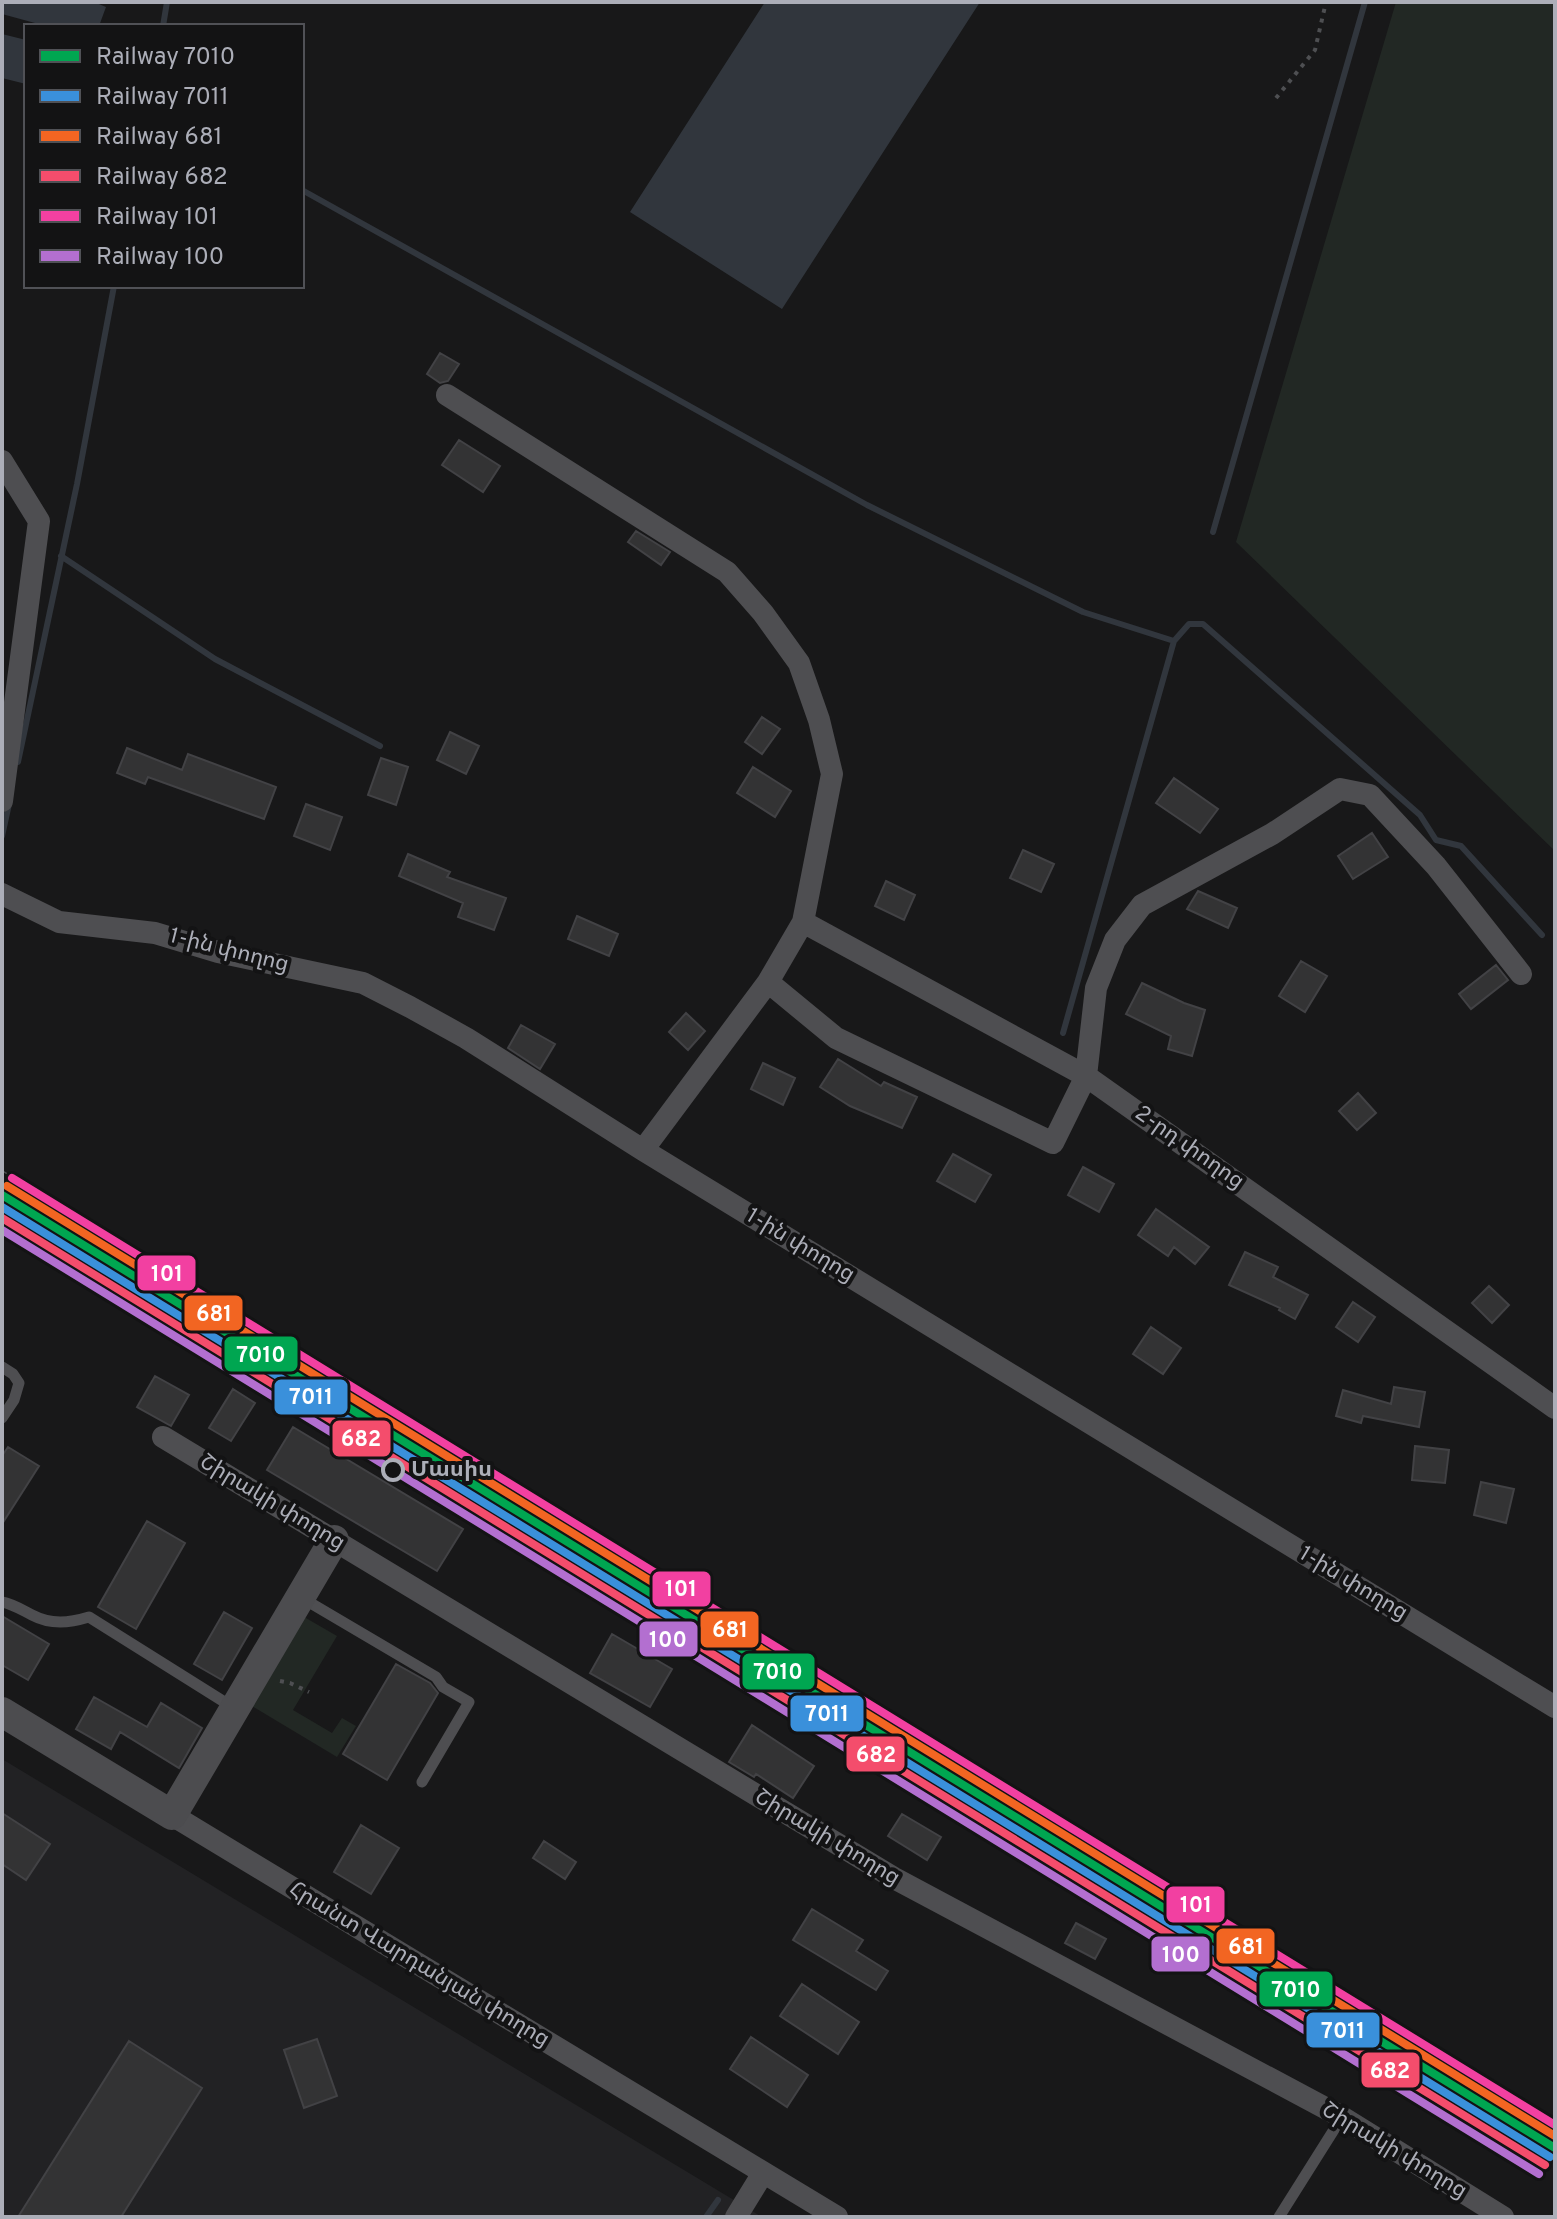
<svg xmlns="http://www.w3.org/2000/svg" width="1557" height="2219" font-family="Overpass,'Noto Sans Armenian',sans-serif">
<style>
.built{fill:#222224}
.green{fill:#222824}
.water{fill:#31363d}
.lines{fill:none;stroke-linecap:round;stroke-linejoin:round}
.stream{stroke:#31363d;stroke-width:6}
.building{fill:#333334;stroke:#424245;stroke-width:2}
.path{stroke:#4e4f52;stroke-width:4;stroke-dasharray:4 6;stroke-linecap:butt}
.service{stroke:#4e4e51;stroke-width:11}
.minor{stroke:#4e4e51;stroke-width:22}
.secondary{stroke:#4c4c4f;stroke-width:30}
.rail-casing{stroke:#4e4f52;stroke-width:9}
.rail{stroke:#131314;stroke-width:6;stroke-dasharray:18;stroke-linecap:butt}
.rail-1-casing{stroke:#131314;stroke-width:14}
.rail-2-casing{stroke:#131314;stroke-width:14}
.rail-3-casing{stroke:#131314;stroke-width:14}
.rail-4-casing{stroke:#131314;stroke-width:14}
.rail-5-casing{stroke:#131314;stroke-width:14}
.rail-6-casing{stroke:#131314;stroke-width:14}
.rail-1{stroke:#00a651;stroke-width:8}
.rail-2{stroke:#3a90db;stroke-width:8}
.rail-3{stroke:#f26522;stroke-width:8}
.rail-4{stroke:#f44d6c;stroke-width:8}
.rail-5{stroke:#f240a1;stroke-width:8}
.rail-6{stroke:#b36fd0;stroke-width:8}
.stop-dot{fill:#131314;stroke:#acaeb8;stroke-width:4}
.labels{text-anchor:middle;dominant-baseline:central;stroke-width:8;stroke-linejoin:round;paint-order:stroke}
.street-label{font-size:22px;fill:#acaeb8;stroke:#131314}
.stop-label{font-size:22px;font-weight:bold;fill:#acaeb8;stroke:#131314;text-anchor:start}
.line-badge{stroke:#131314;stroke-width:3}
.badge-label{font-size:22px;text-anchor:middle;font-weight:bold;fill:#fff}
</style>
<rect width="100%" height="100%" fill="#181819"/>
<path class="built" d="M2 1759 762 2217H2Z"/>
<path class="green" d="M1396 2H1555V851L1236 542Z
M299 1614 337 1636 293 1710 332 1733 342 1718 356 1726 337 1757 247 1703Z"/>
<path class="water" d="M2 2H94L106 7 99 26H46L2 14Z
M765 2H980L782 309 630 212Z
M2 34 26 40V84L2 78Z"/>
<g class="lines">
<path class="stream" d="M163 26 167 2
M302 190 867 505 1083 612 1174 641
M1213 532 1365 2
M61 556 215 659 380 746
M18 762 77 484 114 286
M2 836 9 804
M1063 1033 1174 641 1189 624H1203L1420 815 1436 840 1461 846 1542 935
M706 2217 718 2200"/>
</g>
<path class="building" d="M440 353 459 364 448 381 440 383 427 374Z
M459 440 500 466 483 492 442 465Z
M636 531 670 552 661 565 628 542Z
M762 717 780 729 762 754 745 742Z
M450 732 479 746 466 774 437 760Z
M127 748 182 770 188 754 276 787 264 819 148 777 145 784 117 773Z
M381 758 408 767 396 805 368 795Z
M753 767 791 791 775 817 737 793Z
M1174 778 1218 809 1200 833 1156 803Z
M306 804 342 817 330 850 294 836Z
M1372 833 1388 857 1353 879 1338 856Z
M1023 850 1054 864 1041 892 1010 878Z
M408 854 450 872 447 877 506 898 494 930 458 917 463 903 399 876Z
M886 881 915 895 904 920 875 906Z
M1198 891 1237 908 1228 928 1187 909Z
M577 916 618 934 609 956 568 939Z
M1301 961 1327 976 1305 1012 1279 996Z
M1496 965 1508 980 1471 1009 1459 994Z
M1142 983 1184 1003 1205 1010 1192 1056 1168 1049 1171 1036 1126 1014Z
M686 1013 705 1031 688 1050 669 1032Z
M521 1025 555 1044 540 1069 508 1048Z
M838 1059 881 1086 884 1082 917 1097 902 1128 850 1106 820 1087Z
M763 1063 795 1078 783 1105 751 1089Z
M1358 1093 1376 1113 1357 1130 1339 1111Z
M953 1154 991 1175 975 1202 937 1181Z
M1083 1167 1114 1184 1099 1212 1068 1195Z
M1156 1209 1209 1247 1195 1264 1174 1247 1168 1256 1138 1235Z
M1245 1252 1278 1267 1273 1277 1308 1295 1295 1319 1279 1310 1280 1308 1229 1285Z
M1489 1286 1509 1305 1492 1323 1472 1303Z
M1353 1302 1375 1317 1358 1342 1336 1327Z
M1151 1327 1181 1348 1163 1374 1133 1354Z
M155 1376 189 1395 171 1426 137 1407Z
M1394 1387 1425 1392 1419 1427 1363 1416 1361 1423 1336 1416 1343 1390 1391 1404Z
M233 1389 255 1403 231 1441 209 1428Z
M293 1427 463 1529 437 1571 267 1470Z
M1415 1446 1449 1450 1445 1483 1412 1480Z
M8 1447 39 1466 2 1524V1456Z
M1481 1482 1514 1489 1506 1523 1474 1515Z
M147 1521 185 1543 136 1629 98 1607Z
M224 1612 252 1628 222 1680 194 1664Z
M2 1616 49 1644 28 1680 2 1665Z
M612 1634 672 1669 650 1707 590 1673Z
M396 1664 430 1683 438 1693 387 1780 343 1754Z
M94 1697 147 1727 161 1703 202 1728 179 1768 120 1732 111 1749 76 1729Z
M752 1725 814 1766 793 1798 756 1774 754 1777 729 1762Z
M2 1813 50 1844 26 1880 2 1864Z
M902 1814 941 1837 927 1860 888 1836Z
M361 1825 399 1848 371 1894 334 1872Z
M544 1841 576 1862 565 1879 533 1858Z
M812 1909 863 1940 856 1951 888 1971 876 1990 793 1940Z
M1076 1923 1106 1939 1095 1959 1065 1943Z
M802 1984 859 2022 838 2054 780 2016Z
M751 2037 808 2075 787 2107 730 2069Z
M317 2039 337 2096 304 2108 284 2050Z
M129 2041 202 2088 121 2217H18Z"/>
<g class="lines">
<path class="path" d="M1276 98 1315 50 1326 2
M280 1681 290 1683 309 1692"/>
<path class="service" d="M2 1367 13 1374 19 1383 14 1400 2 1418
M302 1598 436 1677 443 1687 469 1702 422 1782
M2 1602C13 1604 22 1610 32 1615 51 1625 69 1623 89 1617L234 1708
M1279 2217 1342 2117"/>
<path class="minor" d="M447 395 727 572 763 613 799 663 819 720 832 774 803 922 768 982 643 1150
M2 461 39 521 2 801
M2 894 59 922 155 933 218 952 363 983 410 1007 466 1038 643 1150 1555 1707
M803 922 1086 1076 1555 1408
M768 982 836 1038 1053 1143 1086 1076 1096 988 1115 940 1142 905 1272 834 1340 789 1370 795 1436 866 1521 974
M163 1437 894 1878 1342 2117 1503 2217
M172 1815 837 2217
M736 2217 763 2173"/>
<path class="secondary" d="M2 1712 172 1815 334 1540"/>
<defs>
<path id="rail" d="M2 1175 1555 2127"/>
</defs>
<use href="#rail" class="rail-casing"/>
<use href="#rail" class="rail"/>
<defs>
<path id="rail-1" d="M2 1195 1555 2148"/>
<path id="rail-2" d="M2 1207 1550 2157"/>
<path id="rail-3" d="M7 1186 1555 2136"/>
<path id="rail-4" d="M2 1218 1545 2165"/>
<path id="rail-5" d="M12 1178 1555 2125"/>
<path id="rail-6" d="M2 1230 1539 2174"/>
</defs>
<use href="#rail-1" class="rail-1-casing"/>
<use href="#rail-2" class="rail-2-casing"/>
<use href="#rail-3" class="rail-3-casing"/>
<use href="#rail-4" class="rail-4-casing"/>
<use href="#rail-5" class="rail-5-casing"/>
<use href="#rail-6" class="rail-6-casing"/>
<use href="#rail-1" class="rail-1"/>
<use href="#rail-2" class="rail-2"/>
<use href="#rail-3" class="rail-3"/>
<use href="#rail-4" class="rail-4"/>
<use href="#rail-5" class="rail-5"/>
<use href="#rail-6" class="rail-6"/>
</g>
<circle class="stop-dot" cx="393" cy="1470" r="10"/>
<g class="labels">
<g class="street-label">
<text transform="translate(229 951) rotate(14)">1-ին փողոց</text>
<text transform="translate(1189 1148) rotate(35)">2-րդ փողոց</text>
<text transform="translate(800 1246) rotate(31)">1-ին փողոց</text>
<text transform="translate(272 1503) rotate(31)">Շիրակի փողոց</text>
<text transform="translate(1353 1584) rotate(31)">1-ին փողոց</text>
<text transform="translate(827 1838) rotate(31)">Շիրակի փողոց</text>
<text transform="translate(419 1965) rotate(31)">Հրանտ Վարդանյան փողոց</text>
<text transform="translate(1394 2151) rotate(31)">Շիրակի փողոց</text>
</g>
<g class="stop-label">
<text x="411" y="1470">Մասիս</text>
</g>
</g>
<g class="line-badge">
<rect x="136" y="1254" width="61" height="38" rx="8" fill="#f240a1"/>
<rect x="183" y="1294" width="61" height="38" rx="8" fill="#f26522"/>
<rect x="223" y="1335" width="76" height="38" rx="8" fill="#00a651"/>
<rect x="273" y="1378" width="76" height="38" rx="8" fill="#3a90db"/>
<rect x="331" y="1419" width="61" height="39" rx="8" fill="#f44d6c"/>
<rect x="651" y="1570" width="61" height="38" rx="8" fill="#f240a1"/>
<rect x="699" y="1610" width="61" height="39" rx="8" fill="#f26522"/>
<rect x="638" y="1620" width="61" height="38" rx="8" fill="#b36fd0"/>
<rect x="741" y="1652" width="75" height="39" rx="8" fill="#00a651"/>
<rect x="789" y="1694" width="76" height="39" rx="8" fill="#3a90db"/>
<rect x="845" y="1735" width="61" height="38" rx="8" fill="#f44d6c"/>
<rect x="1165" y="1885" width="61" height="39" rx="8" fill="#f240a1"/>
<rect x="1215" y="1927" width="61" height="38" rx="8" fill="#f26522"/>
<rect x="1150" y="1935" width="61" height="38" rx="8" fill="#b36fd0"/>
<rect x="1258" y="1970" width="76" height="38" rx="8" fill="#00a651"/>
<rect x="1305" y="2011" width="76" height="38" rx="8" fill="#3a90db"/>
<rect x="1360" y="2051" width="61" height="38" rx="8" fill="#f44d6c"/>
</g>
<g class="badge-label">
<text x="167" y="1281">101</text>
<text x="214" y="1321">681</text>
<text x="261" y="1362">7010</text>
<text x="311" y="1404">7011</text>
<text x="361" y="1446">682</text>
<text x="681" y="1596">101</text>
<text x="730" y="1637">681</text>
<text x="668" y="1647">100</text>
<text x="778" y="1679">7010</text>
<text x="827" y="1721">7011</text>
<text x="876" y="1762">682</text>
<text x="1196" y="1912">101</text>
<text x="1246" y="1954">681</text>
<text x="1181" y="1962">100</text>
<text x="1296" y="1997">7010</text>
<text x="1343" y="2038">7011</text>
<text x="1390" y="2078">682</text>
</g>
<rect width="1557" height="2219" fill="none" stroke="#acaeb8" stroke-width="8"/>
<rect x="24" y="24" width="280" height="264" fill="#131314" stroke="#505156" stroke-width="2"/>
<rect x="40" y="50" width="40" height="12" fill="#00a651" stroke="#505156" stroke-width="2"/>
<text x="96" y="64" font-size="24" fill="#acaeb8">Railway 7010</text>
<rect x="40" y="90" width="40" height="12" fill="#3a90db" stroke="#505156" stroke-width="2"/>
<text x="96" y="104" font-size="24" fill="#acaeb8">Railway 7011</text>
<rect x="40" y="130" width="40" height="12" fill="#f26522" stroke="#505156" stroke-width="2"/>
<text x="96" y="144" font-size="24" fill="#acaeb8">Railway 681</text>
<rect x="40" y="170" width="40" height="12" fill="#f44d6c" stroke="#505156" stroke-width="2"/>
<text x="96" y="184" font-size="24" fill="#acaeb8">Railway 682</text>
<rect x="40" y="210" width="40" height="12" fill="#f240a1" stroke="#505156" stroke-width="2"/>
<text x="96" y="224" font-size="24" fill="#acaeb8">Railway 101</text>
<rect x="40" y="250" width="40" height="12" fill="#b36fd0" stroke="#505156" stroke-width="2"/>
<text x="96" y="264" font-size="24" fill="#acaeb8">Railway 100</text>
</svg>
